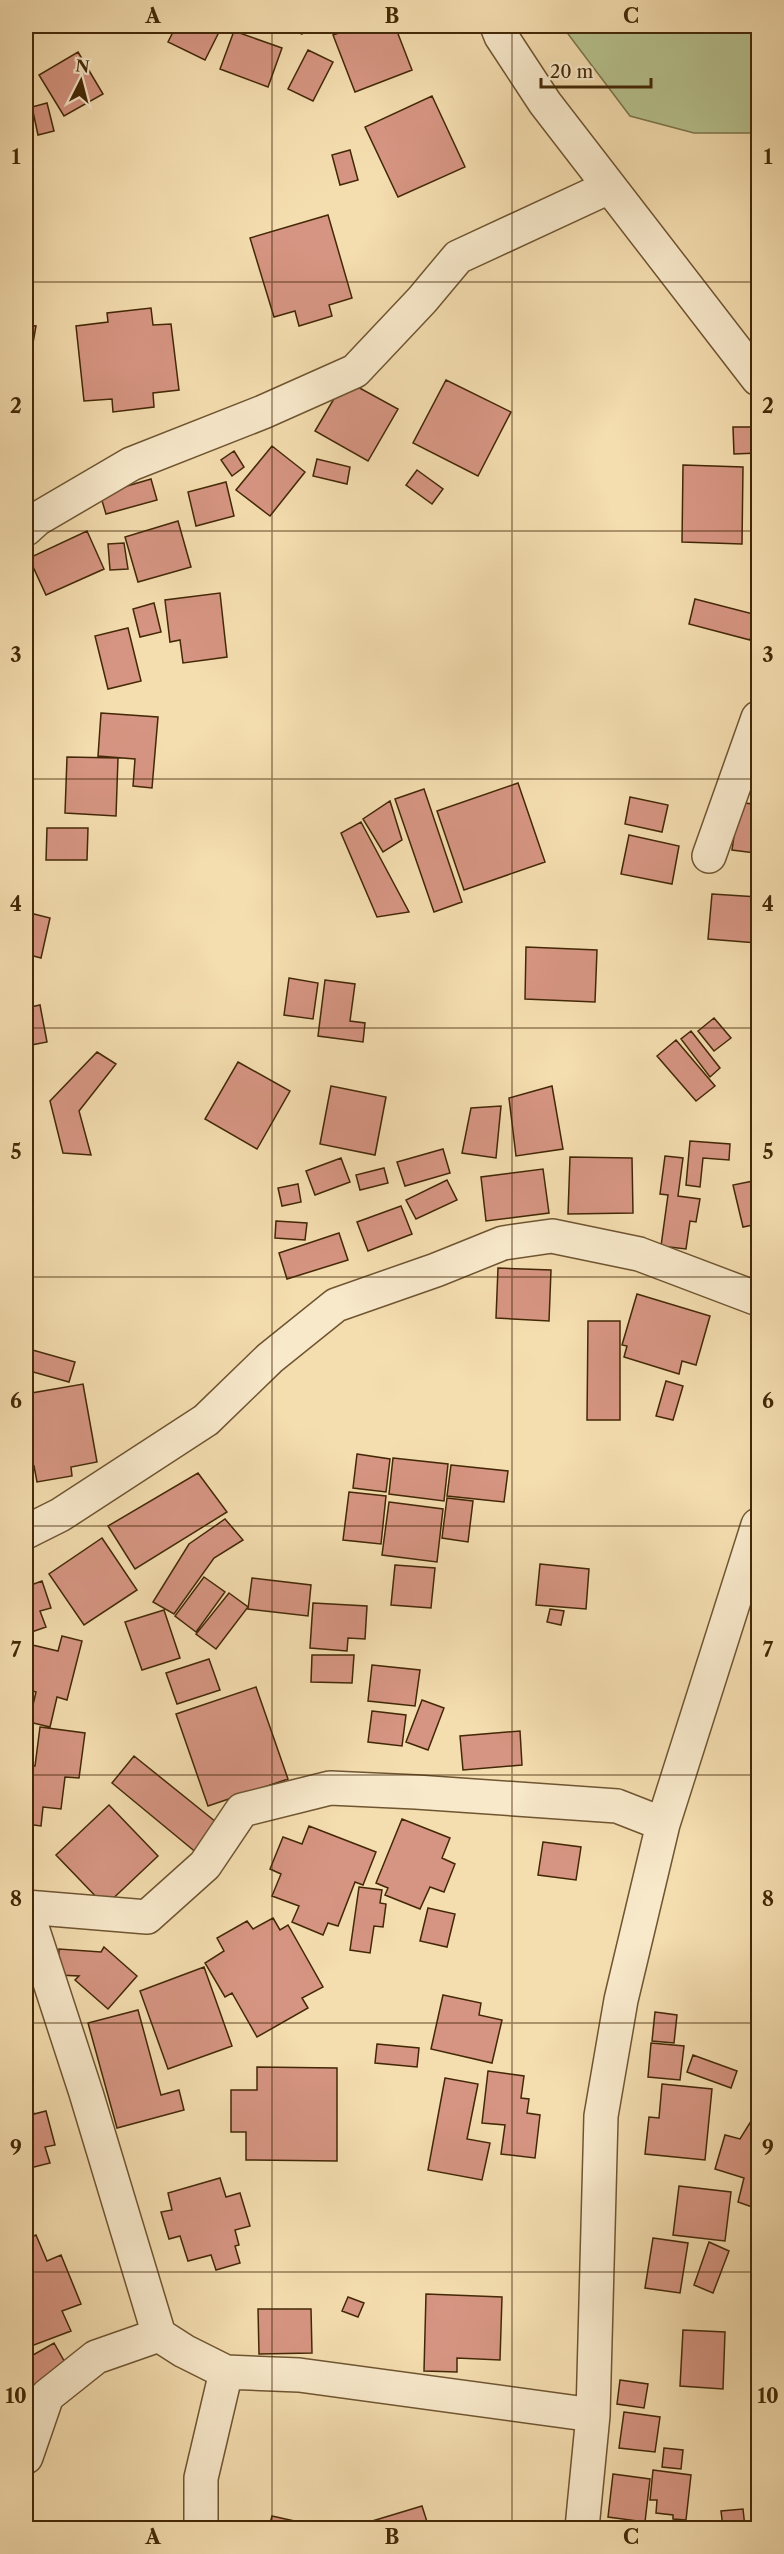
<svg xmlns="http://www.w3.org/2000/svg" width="784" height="2554" font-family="'Libre Caslon Text',serif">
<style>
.green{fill:#b6c28f;stroke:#7c754b;stroke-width:1.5}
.building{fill:#d69582;stroke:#432807;stroke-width:1.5}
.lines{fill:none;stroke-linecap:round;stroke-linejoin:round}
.street-casing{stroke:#6f5531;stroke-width:36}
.street{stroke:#f8e9cb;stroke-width:33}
.grid{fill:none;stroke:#432807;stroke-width:1.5;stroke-opacity:0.55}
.neatline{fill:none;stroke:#432807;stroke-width:2}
.grid-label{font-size:20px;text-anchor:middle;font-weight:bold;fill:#432807}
</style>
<rect width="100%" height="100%" fill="#f4ddaf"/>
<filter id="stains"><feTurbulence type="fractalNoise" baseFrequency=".00333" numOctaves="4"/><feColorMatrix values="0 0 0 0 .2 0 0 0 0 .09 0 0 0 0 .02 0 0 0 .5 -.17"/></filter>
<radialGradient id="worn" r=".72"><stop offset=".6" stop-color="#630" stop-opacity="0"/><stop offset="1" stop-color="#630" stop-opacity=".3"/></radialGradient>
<path class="green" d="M562 26H758V133H694L630 116Z"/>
<path class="building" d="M176 26H222L205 60 168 42Z
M280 26H305L302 34Z
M359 26H395L412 70 355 92 333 35Z
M234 31 282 48 268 87 220 69Z
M308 50 333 62 313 101 288 89Z
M78 52 103 94 64 116 39 75Z
M432 96 465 167 398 197 365 127Z
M47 103 54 131 38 135 32 107Z
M350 150 358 180 340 185 332 155Z
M328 215 352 298 329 305 332 316 299 326 295 311 274 317 250 238Z
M151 308 153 325 171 324 179 390 153 393 154 407 113 412 112 399 84 401 76 326 108 322 107 313Z
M26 325 36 326 26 383Z
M345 380 398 409 368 461 315 431Z
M446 380 511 412 478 476 413 443Z
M733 427H758V453L734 454Z
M272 446 305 472 270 516 236 490Z
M234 451 244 467 232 476 221 460Z
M317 459 350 467 347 484 313 476Z
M683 465 743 467 742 544 682 542Z
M417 470 443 489 432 504 406 485Z
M151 479 157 500 106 514 100 494Z
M226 482 234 516 196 526 188 492Z
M178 521 191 567 138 582 125 537Z
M87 531 104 569 46 595 29 558Z
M124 543 128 569 110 570 108 544Z
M220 593 227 657 183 663 180 640 170 642 165 600Z
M695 599 757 615 750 640 689 624Z
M154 603 161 632 140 637 133 609Z
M128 628 141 681 108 689 95 636Z
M101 713 158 717 152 788 133 786 135 759 98 756Z
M67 757 118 758 116 816 65 813Z
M518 783 545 862 464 890 437 811Z
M424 789 462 902 434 912 395 799Z
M630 797 668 805 662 832 625 824Z
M390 801 402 840 383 852 363 819Z
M739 802 758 805V838L755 853 732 850Z
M361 822 409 912 377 917 341 833Z
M47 828H88L87 860H46Z
M629 835 679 846 672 884 621 874Z
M712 894 758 897 757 943 708 939Z
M26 912 50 918 41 958 26 954Z
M526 947 597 950 595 1002 525 999Z
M289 978 318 983 313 1019 284 1015Z
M325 980 355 984 350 1021 365 1023 363 1042 318 1036Z
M40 1005 47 1042 26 1046V1008Z
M714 1018 731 1038 714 1051 698 1031Z
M691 1031 720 1068 710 1077 681 1039Z
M676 1040 715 1086 696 1101 657 1056Z
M97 1052 116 1064 79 1111 91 1155 63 1153 50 1101Z
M238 1062 290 1091 257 1149 205 1119Z
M331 1086 386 1097 375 1155 320 1144Z
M552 1086 563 1149 516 1156 509 1098Z
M501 1106 496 1158 462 1153 471 1108Z
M690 1141 730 1144 729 1160 703 1158 700 1187 686 1185Z
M443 1149 450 1173 405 1186 397 1162Z
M665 1156 683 1158 678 1196 700 1199 696 1222 690 1221 686 1249 661 1246 668 1195 660 1194Z
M570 1157 632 1158 633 1213 568 1214Z
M341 1158 350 1182 315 1195 306 1171Z
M384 1168 388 1183 360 1190 356 1175Z
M543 1169 549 1213 486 1221 481 1177Z
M447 1180 457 1200 416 1219 406 1200Z
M758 1180V1224L743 1227 733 1185Z
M298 1184 301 1202 282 1206 278 1188Z
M401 1206 412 1234 368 1251 357 1222Z
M276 1221 307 1223 305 1240 275 1238Z
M339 1233 348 1260 287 1279 279 1253Z
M498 1268 551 1270 549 1321 496 1318Z
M637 1294 710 1316 696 1365 682 1361 679 1374 624 1357 627 1346 622 1345Z
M588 1321H620V1420H587Z
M29 1349 75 1362 69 1382 26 1370Z
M666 1381 683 1386 673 1420 656 1416Z
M83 1384 97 1462 71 1467 72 1476 37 1482 34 1466 26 1468V1394Z
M357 1454 390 1459 386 1492 353 1488Z
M393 1458 448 1464 444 1501 389 1494Z
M451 1465 508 1471 504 1502 447 1496Z
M198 1473 227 1512 135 1569 108 1526Z
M349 1492 386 1496 381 1544 343 1540Z
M447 1498 473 1501 468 1542 442 1538Z
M389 1502 443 1509 437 1562 382 1555Z
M225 1519 243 1540 214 1558 174 1614 153 1602 189 1544Z
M102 1538 137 1590 84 1625 49 1574Z
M540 1564 589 1569 586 1609 536 1605Z
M395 1565 435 1568 431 1608 391 1605Z
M28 1576 31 1585 42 1581 51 1608 40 1611 46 1627 26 1634V1577Z
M204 1577 225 1592 196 1632 175 1616Z
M252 1578 311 1585 308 1616 248 1609Z
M229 1593 248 1607 216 1649 196 1634Z
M313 1603 367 1606 365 1639 348 1638 347 1651 310 1648Z
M550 1609 564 1611 561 1625 547 1622Z
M164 1610 180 1658 142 1670 125 1622Z
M62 1636 82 1641 67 1700 57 1697 50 1727 29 1722 36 1692 26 1689V1655L28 1644 58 1651Z
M312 1655H354L352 1683 311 1682Z
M209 1659 220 1690 177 1704 166 1673Z
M372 1665 420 1670 415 1706 368 1701Z
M256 1687 288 1779 208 1806 176 1714Z
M422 1700 444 1708 428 1750 406 1742Z
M372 1711 406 1715 402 1746 368 1742Z
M40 1727 85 1733 79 1778 65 1777 61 1809 43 1807 41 1826 26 1824V1765L35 1766Z
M520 1731 522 1765 463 1770 460 1736Z
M134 1756 221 1826 198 1854 112 1783Z
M109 1805 158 1856 105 1906 56 1855Z
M402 1819 450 1838 442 1858 455 1864 444 1892 430 1887 420 1909 385 1895 388 1888 376 1883Z
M309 1826 376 1852 363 1885 355 1882 338 1926 328 1923 323 1935 292 1922 299 1906 272 1896 281 1874 270 1869 283 1837 302 1844Z
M543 1842 581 1847 576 1880 538 1875Z
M359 1887 382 1890 380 1903 386 1904 383 1927 374 1926 370 1953 350 1950Z
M428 1908 455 1914 447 1947 420 1941Z
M273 1918 280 1930 288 1925 323 1987 302 1998 308 2008 257 2037 232 1993 225 1997 205 1963 224 1951 217 1938 247 1921 253 1929Z
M104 1947 137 1976 108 2009 75 1980 79 1976 58 1975 59 1949 101 1952Z
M204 1967 232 2046 168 2069 140 1991Z
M443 1995 481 2003 479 2015 502 2020 492 2063 431 2049Z
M138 2010 161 2095 179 2090 184 2110 117 2128 88 2023Z
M655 2012 677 2015 674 2043 652 2041Z
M651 2043 684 2046 680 2080 648 2077Z
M377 2044 419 2048 417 2067 375 2063Z
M693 2055 737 2071 731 2088 687 2072Z
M257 2067 337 2068V2161L246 2160V2132H231V2090H257Z
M488 2071 524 2076 521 2098 529 2099 527 2113 540 2115 535 2158 501 2154 505 2125 482 2123Z
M445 2078 478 2084 467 2139 490 2143 482 2180 428 2170Z
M662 2084 712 2089 705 2160 645 2154 649 2117 659 2118Z
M26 2092H27L34 2114 46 2111 55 2145 45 2147 50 2163 26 2169Z
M758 2110V2197L755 2208 738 2202 744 2178 715 2169 725 2135 740 2139Z
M220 2178 226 2197 240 2193 250 2226 235 2230 239 2245 235 2246 240 2263 216 2270 211 2255 188 2261 180 2236 169 2239 161 2212 172 2210 168 2193Z
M679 2186 731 2192 725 2241 673 2235Z
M36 2235 47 2261 61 2255 81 2304 62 2311 71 2331 26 2348V2239Z
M653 2238 688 2243 680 2293 645 2288Z
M709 2242 729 2251 713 2293 694 2285Z
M426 2294 502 2297 500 2360 457 2358V2372L424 2371Z
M348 2297 364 2303 358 2317 342 2311Z
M258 2309H311L312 2353 259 2354Z
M683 2330 725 2332 723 2389 680 2386Z
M54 2343 71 2373 26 2399V2359Z
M620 2380 648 2384 644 2408 617 2404Z
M624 2412 660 2417 655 2452 619 2448Z
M664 2448 683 2450 681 2469 662 2467Z
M653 2470 691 2475 686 2520 673 2519V2515L656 2513 657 2500H650Z
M613 2474 650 2479 645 2522 608 2517Z
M422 2506 429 2528H349Z
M743 2509 745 2527 723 2528 721 2511Z
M272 2516 326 2528H269Z"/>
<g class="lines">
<defs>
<path id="street" d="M497 26 501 36 545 103 758 379
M26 529 37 519 131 464 263 412 355 371 422 300 458 257 609 187
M709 856 758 718
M26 1532 60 1515 206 1420 270 1358 336 1305 436 1270 503 1243 552 1236 639 1254 758 1299
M26 1907 147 1917 205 1865 242 1810 330 1788 416 1792 617 1806 663 1824
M26 1909 86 2093 159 2335 184 2351 226 2372 299 2375 593 2415
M26 2457 47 2396 96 2357 159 2335
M201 2528V2478L226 2372
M582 2528 593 2415 601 2116 621 2000 663 1824 758 1525"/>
</defs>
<use href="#street" class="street-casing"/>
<use href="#street" class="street"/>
</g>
<path class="grid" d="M272 26V2528M512 26V2528M26 282H758M26 531H758M26 779H758M26 1028H758M26 1277H758M26 1526H758M26 1775H758M26 2023H758M26 2272H758"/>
<rect width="784" height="2554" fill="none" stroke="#f4ddaf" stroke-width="66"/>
<g transform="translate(81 81) rotate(6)" stroke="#f8e9cb" stroke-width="4.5" paint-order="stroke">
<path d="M0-4.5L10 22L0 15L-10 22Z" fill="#432807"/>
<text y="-9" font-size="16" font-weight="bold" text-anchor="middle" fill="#432807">N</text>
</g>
<path d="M541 78v9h110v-9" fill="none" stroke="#432807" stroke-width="3"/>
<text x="550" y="78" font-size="18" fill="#432807" stroke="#f8e9cb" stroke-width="4.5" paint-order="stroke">20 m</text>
<rect x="33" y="33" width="718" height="2488" class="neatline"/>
<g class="grid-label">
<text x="153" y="23">A</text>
<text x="392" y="23">B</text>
<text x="631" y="23">C</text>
<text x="16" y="164">1</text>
<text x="768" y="164">1</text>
<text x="16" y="413">2</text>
<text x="768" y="413">2</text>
<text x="16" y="662">3</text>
<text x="768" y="662">3</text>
<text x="16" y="911">4</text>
<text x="768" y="911">4</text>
<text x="16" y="1159">5</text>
<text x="768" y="1159">5</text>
<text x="16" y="1408">6</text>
<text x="768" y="1408">6</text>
<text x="16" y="1657">7</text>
<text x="768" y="1657">7</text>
<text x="16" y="1906">8</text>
<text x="768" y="1906">8</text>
<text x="16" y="2155">9</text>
<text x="768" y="2155">9</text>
<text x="16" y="2403">10</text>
<text x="768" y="2403">10</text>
<text x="153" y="2544">A</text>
<text x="392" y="2544">B</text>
<text x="631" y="2544">C</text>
</g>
<rect width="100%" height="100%" filter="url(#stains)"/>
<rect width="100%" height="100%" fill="url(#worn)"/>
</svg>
